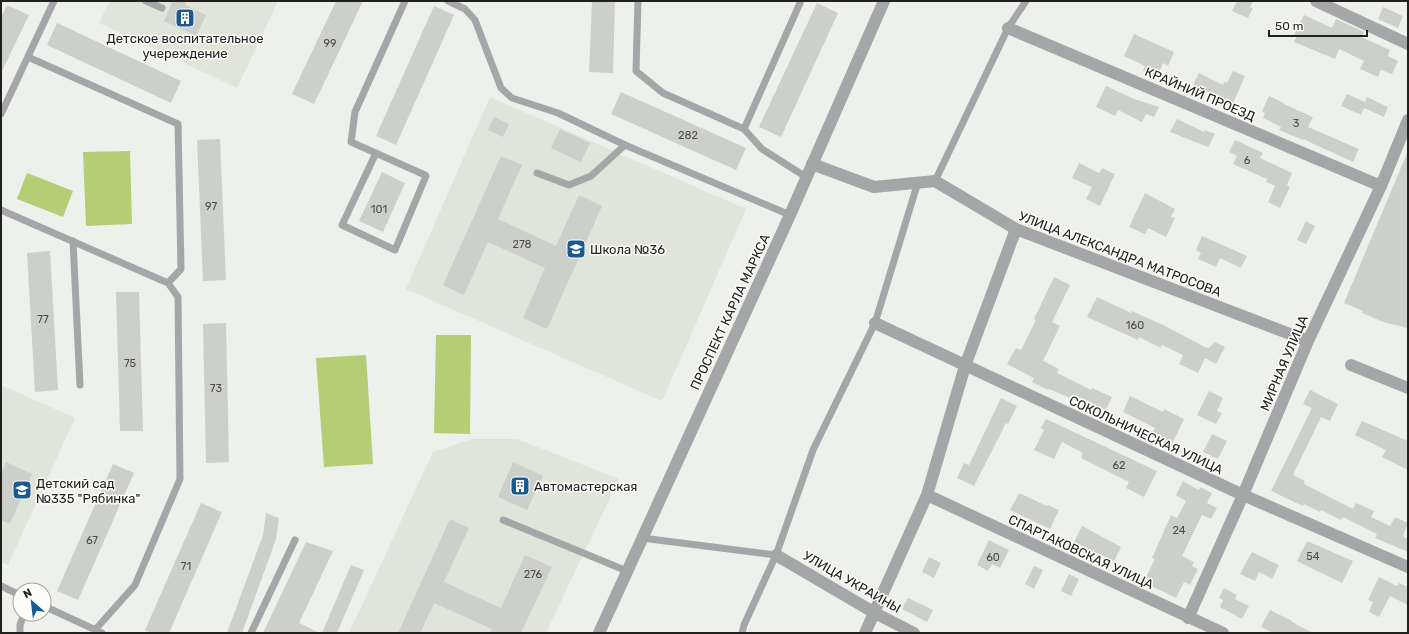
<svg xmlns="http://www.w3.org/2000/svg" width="1409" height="634" font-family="Rubik,sans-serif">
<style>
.built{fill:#e0e4d9}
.green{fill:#b3ce74}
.building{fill:#cdcfcb}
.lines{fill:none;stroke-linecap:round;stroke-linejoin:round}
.service{stroke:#a5a6a7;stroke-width:7}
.minor{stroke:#a5a6a7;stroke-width:12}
.tertiary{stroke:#a5a6a7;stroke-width:12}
.labels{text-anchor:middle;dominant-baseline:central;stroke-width:3;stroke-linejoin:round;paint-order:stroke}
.number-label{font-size:11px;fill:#4b4c4a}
.poi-label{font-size:13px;fill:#20201f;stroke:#fcfdf9;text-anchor:start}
.street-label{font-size:13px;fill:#20201f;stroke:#fcfdf9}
</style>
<rect width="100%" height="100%" fill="#eef0ec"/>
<path class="built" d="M110 1H278L237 88 99 23Z
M490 97 746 209 662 401 406 289Z
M1 385 75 418 8 565 1 562Z
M472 439H517L619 479 546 633H349L433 452Z"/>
<path class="green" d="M130 151 132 224 86 226 83 152Z
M27 173 73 191 63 217 17 199Z
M436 335H471L470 434 434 433Z
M366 355 373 464 324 467 316 358Z"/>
<path class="building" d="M173 1H187L185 5 206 15 196 36 164 21Z
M336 1H363L314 104 292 94Z
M592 1H615L613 73 589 72Z
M1237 1H1253L1250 7 1253 8 1248 18 1232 11Z
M817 3 838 13 781 137 759 127Z
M7 5 29 15 1 73V17Z
M434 6 454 15 396 145 376 136Z
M1383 7 1403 16 1398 28 1378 19Z
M1304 15 1332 28 1336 19 1364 32 1361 37 1390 50 1388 56 1398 61 1392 74 1381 70 1378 77 1360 69 1364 61 1339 49 1335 59 1294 42 1297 36 1294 35Z
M57 23 181 81 171 103 47 45Z
M1134 34 1174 52 1168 66 1163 63 1157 77 1143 71 1145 66 1124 56Z
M1233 71 1245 76 1233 103 1193 85 1199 73 1223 85 1224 82 1227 83Z
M1106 86 1134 99 1159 107 1154 117 1146 114 1142 122 1118 110 1115 116 1096 107Z
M621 92 746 148 736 170 611 114Z
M1347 94 1365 102 1367 97 1388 107 1384 117 1364 108 1361 115 1341 106Z
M1269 96 1284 103V104L1313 117 1308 127 1359 149 1353 162 1303 139V140L1279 130 1281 127 1263 118 1265 113 1262 111Z
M494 117 509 124 503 137 488 130Z
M1177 119 1204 132 1205 130 1215 134 1208 147 1170 132Z
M560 129 590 143 581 162 551 148Z
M220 139 226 280 203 281 197 140Z
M1235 140 1263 153 1260 158 1292 173 1287 185 1290 187 1280 208 1268 202 1275 186 1266 182 1267 179 1233 164 1237 156 1229 152Z
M1408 151V328L1383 322 1362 313 1363 311 1344 303Z
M501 156 522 165 498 219 556 246 579 195 602 206 547 329 523 318 545 268 488 242 464 295 443 285Z
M1079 163 1099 173 1102 168 1115 174 1100 206 1086 199 1092 187 1072 178Z
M382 172 405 183 383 232 359 221Z
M1145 193 1175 209 1171 217 1175 218 1166 237 1148 228 1145 234 1129 227Z
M1306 221 1315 226 1306 244 1297 240Z
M1202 236 1247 256 1241 268 1220 258 1216 267 1198 259 1201 253 1196 250Z
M50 251 58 390 35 392 27 253Z
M1054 277 1070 285 1053 320 1052 322 1060 326 1043 361 1059 369 1057 373 1091 390 1092 388 1112 397 1106 410 1080 397 1079 398 1072 395 1070 398 1049 389 1048 390 1032 382 1034 378 1007 364 1016 348 1021 350 1036 320 1034 319Z
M116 292H139L143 431H120Z
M1097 297 1131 313 1132 311 1163 325 1205 347 1209 348 1215 342 1225 347 1216 364 1205 358 1198 373 1179 364 1183 355 1162 345 1161 348 1139 337 1138 340 1087 317Z
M226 323 229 462 206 463 203 324Z
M1310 390 1338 404 1330 421 1321 417 1293 475 1305 481 1304 484 1353 509 1356 503 1374 511 1371 517 1390 526 1395 517 1408 523 1403 536 1408 539V552L1375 538 1377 534 1343 517 1341 520 1321 510 1320 512 1304 504 1303 506 1271 491 1312 408 1303 404Z
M1209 391 1223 398 1217 411 1222 413 1216 424 1197 415Z
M1130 396 1163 412 1164 409 1184 419 1171 446 1151 436 1155 428 1123 412Z
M1001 398 1017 406 1008 424 1006 423 974 486 957 478 964 463 969 465Z
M1046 419 1157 471 1144 497 1126 488 1129 482 1081 458 1083 453 1062 442 1054 459 1034 450 1044 430 1041 428Z
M1362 421 1408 441V470L1382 457 1386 450 1355 435Z
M1212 434 1227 441 1218 459 1203 452Z
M6 462 32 474 10 524 1 520V474Z
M513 462 543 476 527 510 498 497Z
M113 464 134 473 78 600 57 591Z
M1183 481 1199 490 1200 487 1212 493 1207 503 1217 508 1211 519 1202 515 1182 556 1194 562 1192 566 1198 569 1190 585 1184 582 1176 598 1151 586 1153 581 1146 577 1155 559 1152 558 1171 515 1177 518 1186 501 1176 495Z
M1019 493 1047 506 1048 505 1059 510 1050 529 1010 510Z
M201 503 222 512 169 633H151L145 630Z
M266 513 279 518 276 539 242 633H227L263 535Z
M450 519 469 528 444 582 501 608 525 555 552 567 521 633H490L492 629 434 603 420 633H398Z
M1082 526 1121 547 1114 561 1074 542Z
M989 540 1009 550 1000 568 992 564 988 571 977 565Z
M1307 541 1353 561 1342 583 1297 561Z
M306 542 333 551 299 623 320 633H263Z
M1252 552 1279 565 1272 579 1259 572 1255 581 1240 574Z
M929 557 941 563 934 578 922 572Z
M351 565 364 570 337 633H322Z
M1034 566 1043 570 1034 589 1025 584Z
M1069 574 1079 579 1071 596 1061 591Z
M1379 577 1397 586 1399 583 1408 587V605L1390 596 1379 617 1369 612 1373 602 1368 600Z
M1224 588 1237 595 1235 599 1249 606 1242 619 1220 607 1223 600 1219 598Z
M908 598 933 610 927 622 902 609Z
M1270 610 1292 621V622L1313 633H1273L1261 627Z"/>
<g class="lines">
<path class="service" d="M146 1 162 8
M448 1 465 9 475 20 501 88 512 98 558 113 625 145 790 215
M638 1 636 71 663 93 744 129 762 149 806 177
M28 57 178 124 181 269 168 283
M1 114 54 1
M744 129 800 3
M376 153 342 225 395 250 426 176 425 175 351 142 355 112 405 1
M537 173 569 185 591 176 625 145
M935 181 1008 28 1026 1
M1 210 168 283 178 297 180 479 135 585 95 630
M73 241 80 385
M503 520 627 571
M642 538 776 555
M1 586 20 595
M44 606 102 633
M20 633V625L24 614
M251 633 295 540
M742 633 744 625 776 555 813 450 875 323 918 182"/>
<path class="minor" d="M1316 1 1408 44
M1008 28 1381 186
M812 164 874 187 935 181 1016 229 1308 341
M875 323 1243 495 1408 567
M927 495 1223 633
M776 555 875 613 914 633
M1188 618 1243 495 1308 341 1381 186 1408 120
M865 633 927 495 965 366 1016 229"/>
<path class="tertiary" d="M1351 365 1408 388
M599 633 790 215 884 1"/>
</g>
<defs>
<symbol id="building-square" viewBox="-11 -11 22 22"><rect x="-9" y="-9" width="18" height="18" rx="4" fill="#1b5a90" stroke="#fcfdf9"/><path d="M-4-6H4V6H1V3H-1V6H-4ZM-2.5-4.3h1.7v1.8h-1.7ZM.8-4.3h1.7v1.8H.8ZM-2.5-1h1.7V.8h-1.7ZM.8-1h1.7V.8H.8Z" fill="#fff"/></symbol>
<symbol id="school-square" viewBox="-11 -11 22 22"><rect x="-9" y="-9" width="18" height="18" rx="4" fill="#1b5a90" stroke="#fcfdf9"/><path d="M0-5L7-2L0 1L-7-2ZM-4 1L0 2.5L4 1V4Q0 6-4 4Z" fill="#fff"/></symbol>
</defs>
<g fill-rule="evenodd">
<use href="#building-square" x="174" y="7" width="22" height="22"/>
<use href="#school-square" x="565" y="238" width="22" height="22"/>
<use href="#building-square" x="509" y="475" width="22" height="22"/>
<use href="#school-square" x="11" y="479" width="22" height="22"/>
</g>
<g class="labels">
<g class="number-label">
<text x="330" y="43">99</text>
<text x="1296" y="123">3</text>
<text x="688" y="135">282</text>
<text x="1247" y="160">6</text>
<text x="211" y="206">97</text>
<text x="379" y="209">101</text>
<text x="522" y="244">278</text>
<text x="43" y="319">77</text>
<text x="1135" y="325">160</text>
<text x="130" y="363">75</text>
<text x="216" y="388">73</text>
<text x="1119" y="465">62</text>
<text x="1179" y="530">24</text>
<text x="92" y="540">67</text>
<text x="1313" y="556">54</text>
<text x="993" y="557">60</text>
<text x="186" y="566">71</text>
<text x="533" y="574">276</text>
</g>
<g class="poi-label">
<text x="185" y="38" text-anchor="middle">Детское воспитательное<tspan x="185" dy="15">учереждение</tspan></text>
<text x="590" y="249">Школа №36</text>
<text x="36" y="483">Детский сад<tspan x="36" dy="15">№335 "Рябинка"</tspan></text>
<text x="534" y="486">Автомастерская</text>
</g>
<g class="street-label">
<text transform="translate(1200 94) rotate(23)">КРАЙНИЙ ПРОЕЗД</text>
<text transform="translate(1120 254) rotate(21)">УЛИЦА АЛЕКСАНДРА МАТРОСОВА</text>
<text transform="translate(730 312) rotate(-65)">ПРОСПЕКТ КАРЛА МАРКСА</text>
<text transform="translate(1284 363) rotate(-67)">МИРНАЯ УЛИЦА</text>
<text transform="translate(1146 435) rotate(25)">СОКОЛЬНИЧЕСКАЯ УЛИЦА</text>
<text transform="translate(1081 552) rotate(25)">СПАРТАКОВСКАЯ УЛИЦА</text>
<text transform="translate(852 582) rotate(30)">УЛИЦА УКРАИНЫ</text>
</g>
</g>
<rect width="1409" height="634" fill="none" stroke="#20201f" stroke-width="4"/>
<g transform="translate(32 602) rotate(332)"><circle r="19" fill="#fcfdf9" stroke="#a4a5a2"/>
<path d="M0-3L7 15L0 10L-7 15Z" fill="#1b5a90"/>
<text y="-6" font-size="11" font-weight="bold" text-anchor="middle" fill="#20201f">N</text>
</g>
<path d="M1269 30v6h98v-6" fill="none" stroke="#20201f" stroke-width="2"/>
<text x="1275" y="30" font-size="12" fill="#20201f" stroke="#fcfdf9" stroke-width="3" paint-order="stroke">50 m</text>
</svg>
